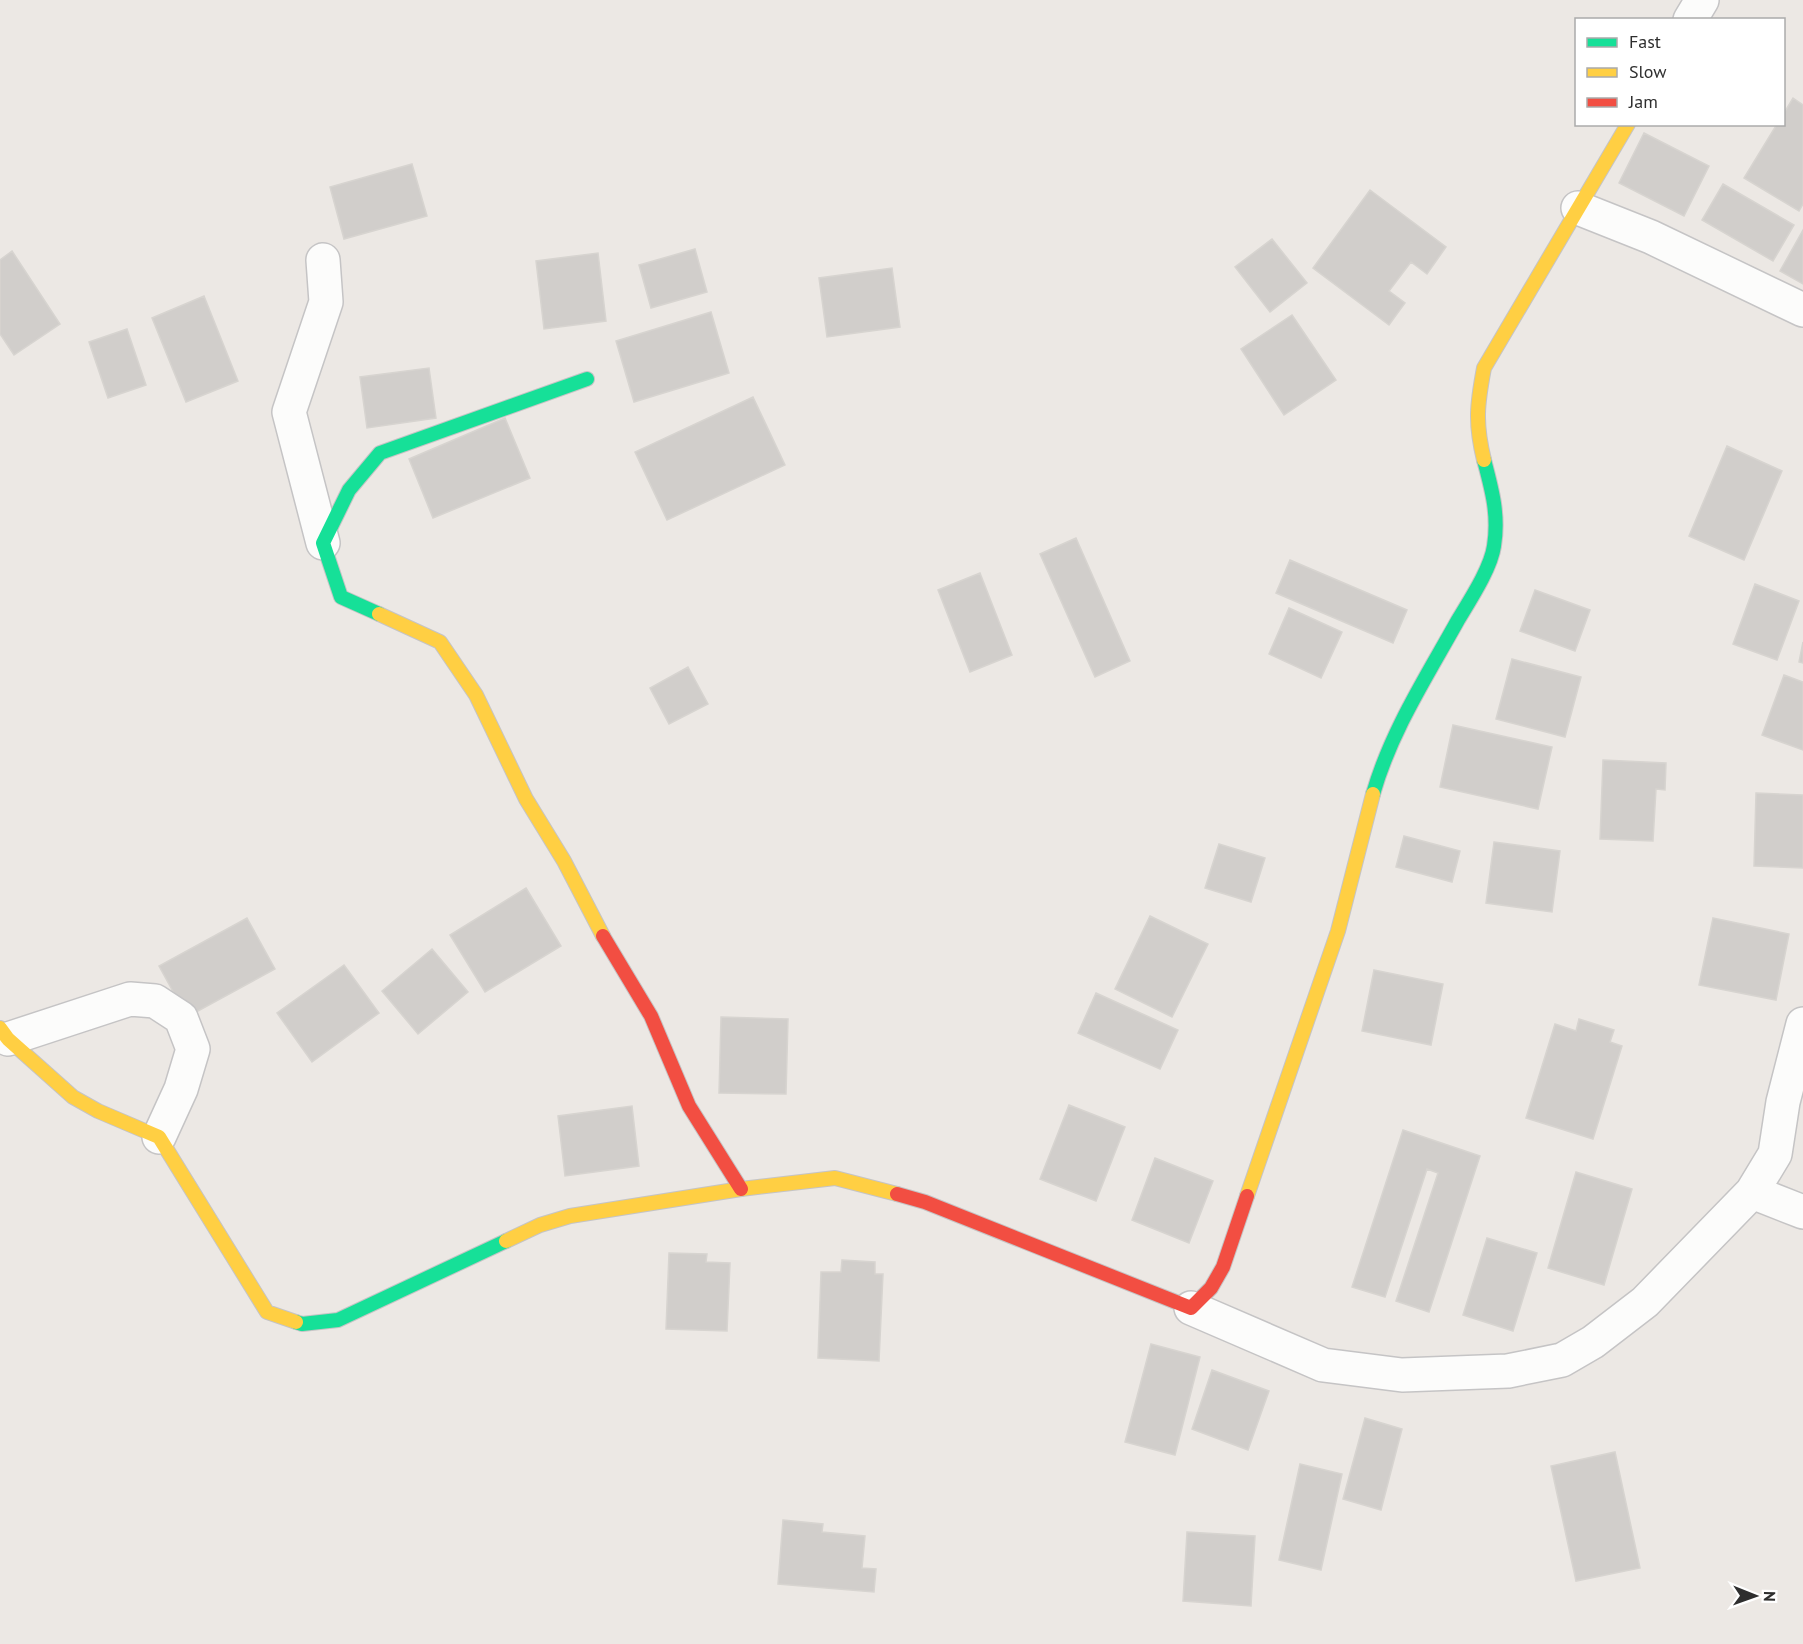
<svg xmlns="http://www.w3.org/2000/svg" width="1803" height="1644" font-family="'PT Sans',sans-serif">
<style>
.building{fill:#d1cecb;stroke:#d7d4d0;stroke-width:1.5}
.lines{fill:none;stroke-linecap:round;stroke-linejoin:round}
.street-casing{stroke:#c5c4c5;stroke-width:36}
.fast-casing{stroke:#c5c4c5;stroke-width:16}
.slow-casing{stroke:#c5c4c5;stroke-width:16}
.jam-casing{stroke:#c5c4c5;stroke-width:16}
.street{stroke:#fcfcfb;stroke-width:33}
.fast{stroke:#16e098;stroke-width:14}
.slow{stroke:#ffcf43;stroke-width:14}
.jam{stroke:#f24e42;stroke-width:14}
</style>
<rect width="100%" height="100%" fill="#ece8e4"/>
<path class="building" d="M1793 98 1803 105V204L1799 211 1744 178 1777 124H1784V113Z
M1644 133 1709 166 1684 216 1619 183Z
M412 164 427 216 344 239 330 187Z
M1723 184 1794 225 1773 261 1702 220Z
M1370 190 1446 247 1427 274 1411 262 1389 291 1405 303 1389 325 1313 268Z
M1803 230V284L1780 271Z
M1272 239 1307 283 1270 312 1235 267Z
M695 249 707 292 651 308 639 265Z
M12 251 60 324 14 355 0 334V260Z
M598 253 606 321 544 329 536 261Z
M892 268 900 327 827 337 819 278Z
M204 296 238 381 186 402 152 318Z
M711 312 729 373 634 402 616 341Z
M1292 315 1336 380 1284 415 1241 349Z
M127 329 146 385 108 398 89 342Z
M429 368 436 418 367 428 360 377Z
M753 397 785 465 667 520 635 452Z
M505 418 530 478 433 518 409 459Z
M1727 446 1782 471 1744 560 1689 536Z
M1076 538 1130 661 1095 677 1040 554Z
M1290 560 1407 610 1393 643 1276 593Z
M980 573 1012 655 970 672 938 590Z
M1755 584 1799 601 1777 660 1733 644Z
M1535 590 1590 610 1575 651 1520 631Z
M1289 608 1342 632 1321 678 1269 654Z
M1803 642V663L1799 662Z
M1512 659 1581 677 1565 737 1496 719Z
M688 667 708 704 669 724 650 688Z
M1784 675 1803 682V750L1762 735Z
M1453 725 1552 747 1538 809 1440 787Z
M1603 760 1666 763 1665 790 1656 789 1653 841 1600 839Z
M1756 793 1803 795V868L1754 866Z
M1404 836 1460 851 1452 882 1396 867Z
M1494 842 1560 851 1552 912 1486 903Z
M1219 844 1265 858 1251 902 1205 888Z
M526 888 561 946 485 992 450 935Z
M1150 916 1208 944 1172 1017 1115 989Z
M247 918 275 969 187 1017 159 966Z
M1713 918 1789 934 1776 1000 1699 985Z
M432 949 468 992 418 1034 382 991Z
M344 965 379 1013 312 1062 277 1013Z
M1374 970 1443 984 1431 1045 1362 1031Z
M1096 993 1178 1030 1160 1069 1078 1033Z
M721 1017 788 1019 786 1094 719 1093Z
M1579 1019 1614 1030 1610 1042 1622 1046 1593 1139 1526 1118 1555 1024 1576 1031Z
M1069 1105 1125 1127 1096 1201 1040 1179Z
M632 1106 639 1166 565 1176 558 1116Z
M1403 1130 1480 1156 1429 1312 1396 1301 1438 1173 1427 1169 1385 1297 1352 1287Z
M1155 1158 1213 1181 1189 1243 1132 1220Z
M1576 1172 1632 1189 1604 1285 1548 1268Z
M1487 1238 1537 1253 1513 1331 1463 1315Z
M669 1253 707 1254 706 1262 730 1263 727 1331 666 1329Z
M842 1260 875 1262V1274H883L879 1361 818 1358 821 1272H841Z
M1151 1344 1200 1357 1175 1455 1125 1442Z
M1212 1370 1269 1391 1248 1450 1192 1429Z
M1365 1418 1402 1429 1381 1510 1343 1499Z
M1615 1452 1640 1568 1576 1581 1551 1466Z
M1300 1464 1342 1474 1321 1570 1279 1560Z
M783 1520 823 1524 822 1532 865 1536 862 1568 876 1569 874 1592 778 1584Z
M1187 1532 1255 1536 1251 1606 1183 1601Z"/>
<g class="lines">
<defs>
<path id="street" d="M1690 20 1702 0
M1578 208 1651 237 1803 310
M323 543 289 412 326 302 323 260
M8 1039 130 999 155 1001 181 1018 193 1049 181 1089 159 1137
M1752 1192 1803 1212
M1191 1308 1323 1365 1402 1375 1508 1371 1562 1360 1593 1342 1645 1302 1752 1192 1775 1154 1783 1102 1803 1024"/>
<path id="fast" d="M379 614 341 597 323 543 349 490 380 453 587 379
M1373 794C1391 731 1427 676 1458 620 1470 600 1491 568 1494 546 1499 515 1492 490 1484 460
M296 1322 302 1324 338 1320 506 1241"/>
<path id="slow" d="M1484 460C1475 423 1477 405 1484 368L1628 124
M379 614 440 642 476 695 526 799 564 861 603 936
M0 1028 8 1039 73 1097 98 1111 159 1137 267 1312 296 1322
M1247 1196 1338 931 1373 794
M506 1241 540 1225 570 1216 741 1189 835 1178 897 1194"/>
<path id="jam" d="M603 936 651 1016 689 1106 741 1189
M897 1194 925 1202 1191 1308 1211 1288 1223 1267 1247 1196"/>
</defs>
<use href="#street" class="street-casing"/>
<use href="#fast" class="fast-casing"/>
<use href="#slow" class="slow-casing"/>
<use href="#jam" class="jam-casing"/>
<use href="#street" class="street"/>
<use href="#fast" class="fast"/>
<use href="#slow" class="slow"/>
<use href="#jam" class="jam"/>
</g>
<rect x="1575" y="18" width="210" height="108" fill="#ffffff" stroke="#ababab" stroke-width="1.5"/>
<rect x="1587" y="38" width="30" height="9" fill="#16e098" stroke="#ababab" stroke-width="1.5"/>
<text x="1629" y="48" font-size="18" fill="#2e2e2e">Fast</text>
<rect x="1587" y="68" width="30" height="9" fill="#ffcf43" stroke="#ababab" stroke-width="1.5"/>
<text x="1629" y="78" font-size="18" fill="#2e2e2e">Slow</text>
<rect x="1587" y="98" width="30" height="9" fill="#f24e42" stroke="#ababab" stroke-width="1.5"/>
<text x="1629" y="108" font-size="18" fill="#2e2e2e">Jam</text>
<g transform="translate(1755 1596) rotate(91)" stroke="#ffffff" stroke-width="4.5" paint-order="stroke">
<path d="M0-4.5L10 22L0 15L-10 22Z" fill="#2e2e2e"/>
<text y="-9" font-size="16" font-weight="bold" text-anchor="middle" fill="#2e2e2e">N</text>
</g>
</svg>
